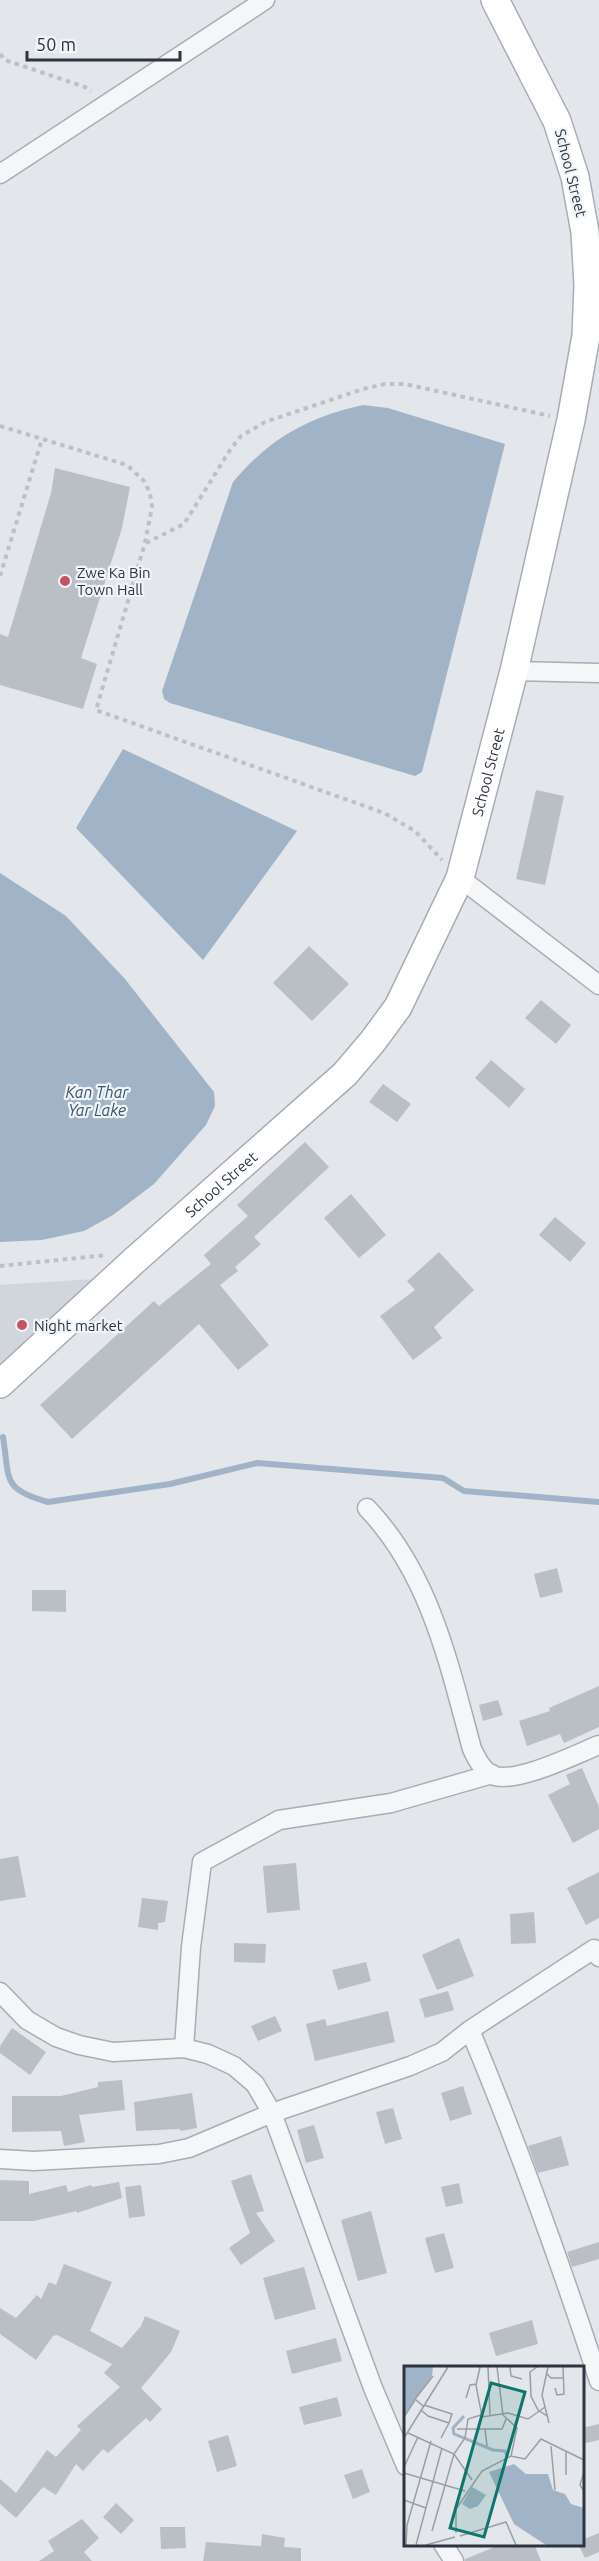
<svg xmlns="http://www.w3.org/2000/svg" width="599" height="2561" font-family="Ubuntu,sans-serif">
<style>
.built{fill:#d1d5dc}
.water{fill:#a1b4c7}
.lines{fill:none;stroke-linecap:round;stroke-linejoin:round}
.stream{stroke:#a1b4c7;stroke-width:6}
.building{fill:#babfc6}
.street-casing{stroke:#a8adb4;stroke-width:21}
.secondary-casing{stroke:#a8adb4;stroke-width:30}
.path{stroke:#bdc0c5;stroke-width:4;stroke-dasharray:4.5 4.5;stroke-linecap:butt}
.street{stroke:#f5f6f8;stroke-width:18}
.secondary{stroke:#fff;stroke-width:27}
.poi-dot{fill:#c55265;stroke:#f2f5f7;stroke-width:2}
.labels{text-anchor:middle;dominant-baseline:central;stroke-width:4.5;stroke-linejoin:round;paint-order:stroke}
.street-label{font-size:15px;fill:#2c3441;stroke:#f2f5f7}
.poi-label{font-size:15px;fill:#2c3441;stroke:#f2f5f7;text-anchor:start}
.water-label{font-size:16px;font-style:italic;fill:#395372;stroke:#f2f5f7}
.inset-river{fill:none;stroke:#a1b4c7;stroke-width:3}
.inset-road{fill:none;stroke:#9a9fa6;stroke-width:1.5}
.view{fill:#0f766e;fill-opacity:0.15;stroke:#0f766e;stroke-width:3}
.inset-edge{fill:none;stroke:#2c3441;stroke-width:3}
</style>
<rect width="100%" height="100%" fill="#e3e6ea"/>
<path class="built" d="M94 1279 0 1365V1285Z"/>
<path class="water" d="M363 405 388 408 505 444 422 772 415 776 170 703 164 699 162 691 233 482C269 439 308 417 363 405Z
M123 749 297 831 203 960 76 828Z
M0 873 66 916 125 979 214 1092 215 1106 206 1125 154 1184 113 1215 84 1231 42 1240 0 1242Z"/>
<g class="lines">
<path class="stream" d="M3 1437C10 1479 1 1489 48 1502L170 1484 257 1463 443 1478 464 1491 599 1502"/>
</g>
<path class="building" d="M55 468 130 487 122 528 81 658 97 664 83 709 0 685V634L8 637 51 493Z
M536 790 564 796 545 885 516 879Z
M309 946 349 984 312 1021 273 983Z
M541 1000 571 1025 556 1044 525 1018Z
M491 1060 525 1089 509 1108 475 1078Z
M383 1084 411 1104 397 1122 369 1102Z
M305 1142 329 1167 254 1237 261 1244 235 1267 238 1271 220 1285 269 1345 238 1370 199 1324 72 1439 40 1405 154 1301 159 1306 211 1264 204 1255 248 1216 237 1205Z
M351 1194 386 1235 359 1258 324 1218Z
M555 1217 586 1243 570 1262 539 1235Z
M439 1252 474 1290 434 1327 442 1338 413 1360 380 1316 415 1290 407 1281Z
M557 1568 563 1592 540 1598 534 1574Z
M32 1590H66V1612L32 1611Z
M599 1686V1727L564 1743 560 1734 527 1746 519 1721 550 1711 549 1708Z
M498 1700 503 1715 483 1721 479 1705Z
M582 1768 599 1807V1829L573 1843 548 1795 570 1784 566 1775Z
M18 1856 26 1897 0 1901V1859Z
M296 1863 300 1910 267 1913 263 1866Z
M599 1872V1918L586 1925 567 1888Z
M142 1898 168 1901 165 1922 158 1923V1930L138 1927Z
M534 1912 536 1943 511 1944 510 1914Z
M459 1938 474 1976 437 1990 422 1955Z
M234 1943 266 1944 265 1963 234 1962Z
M366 1962 371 1981 338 1990 332 1970Z
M448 1991 454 2010 425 2018 419 1999Z
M388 2011 395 2042 315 2061 306 2024 325 2019 327 2026Z
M275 2016 282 2031 258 2041 251 2026Z
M12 2028 46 2052 30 2075 0 2053V2046Z
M122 2080 125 2110 79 2115 85 2142 64 2146 61 2131 12 2132V2096H61L98 2087V2082Z
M463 2086 472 2114 450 2121 441 2093Z
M192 2093 197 2128 180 2131V2129L136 2131 134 2102Z
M393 2108 402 2139 385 2144 376 2112Z
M314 2125 324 2158 306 2163 297 2130Z
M561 2136 569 2165 538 2173 528 2146Z
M251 2174 264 2211 256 2213 275 2241 241 2265 229 2248 250 2233 231 2181Z
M0 2180 29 2181V2194L66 2185 68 2192 91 2185 92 2187 119 2182 122 2198 77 2213V2211L34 2221H0Z
M459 2183 463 2203 446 2207 441 2187Z
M141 2185 145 2216 129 2218 125 2187Z
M371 2211 387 2273 358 2281 341 2220Z
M444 2233 454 2268 435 2273 425 2238Z
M599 2242V2259L572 2267 567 2252Z
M64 2264 112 2282 90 2331 122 2348 141 2326 145 2316 180 2331 171 2352 141 2388 162 2409 150 2422 146 2418 108 2453 103 2449 83 2471 76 2464 56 2495 43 2487 16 2518 0 2504V2479L16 2493 47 2450 56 2457 81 2430 77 2426 120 2387 104 2373 112 2364 57 2335 53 2336 36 2360 0 2334V2308L16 2318 37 2295 41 2299 49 2282 56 2285Z
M304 2267 316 2309 275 2320 263 2278Z
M532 2320 538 2344 496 2356 489 2333Z
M336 2338 342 2361 292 2374 286 2351Z
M337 2397 342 2416 304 2425 299 2407Z
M599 2424V2440L582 2444V2428Z
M228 2435 237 2466 217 2472 208 2441Z
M362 2469 370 2492 353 2499 344 2475Z
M116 2503 134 2520 121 2534 103 2517Z
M82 2519 99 2538 84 2552 92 2561H39L54 2551 48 2541Z
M160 2527H185L186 2548 161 2549Z
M599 2533V2552L585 2558 578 2544H582V2540Z
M262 2534 285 2538 284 2547 301 2548V2561H203L206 2542 261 2546Z
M502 2544H534L541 2561H465V2559Z"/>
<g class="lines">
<defs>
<path id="street" d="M0 174 265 0
M514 671 599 673
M460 878 599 985
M367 1508C430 1574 449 1664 472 1749 477 1759 482 1770 492 1775 515 1785 576 1754 599 1745
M0 1992 27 2020 56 2037 79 2045 113 2052 184 2048 208 2054 234 2066 255 2084 272 2113 373 2388 406 2466
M470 2030C518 2145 560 2262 599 2381
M184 2048 191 1947 202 1862 279 1820 391 1803 492 1774
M0 2159 34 2161 159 2154 189 2148 272 2113 410 2066 442 2052 470 2030 594 1949 599 1957
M443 2544 454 2561"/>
<g id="secondary">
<path id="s1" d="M0 1384 136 1259 345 1074 373 1041 398 1007 460 878 514 671 571 420 586 336 588 285 585 232 575 177 557 121 495 0"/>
</g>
</defs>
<use href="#street" class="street-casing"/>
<use href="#secondary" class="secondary-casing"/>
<path class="path" d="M0 54 5 60 85 87 91 91
M0 426 127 465 144 481 150 493 152 507 145 543 96 710 384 813 415 831 442 860
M146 543 184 524 230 450 241 436 265 422 363 389 385 384H405L550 416
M0 576 42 439
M0 1266 107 1255"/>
<use href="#street" class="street"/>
<use href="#secondary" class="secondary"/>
</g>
<g class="poi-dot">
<circle cx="65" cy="581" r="6"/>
<circle cx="22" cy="1325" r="6"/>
</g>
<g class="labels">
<g class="street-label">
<text transform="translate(571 173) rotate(76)">School Street</text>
<text stroke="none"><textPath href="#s1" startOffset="802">School Street</textPath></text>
<text stroke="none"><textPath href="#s1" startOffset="298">School Street</textPath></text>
</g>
<g class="poi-label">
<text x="77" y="572">Zwe Ka Bin<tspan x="77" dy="17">Town Hall</tspan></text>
<text x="34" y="1325">Night market</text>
</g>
<g class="water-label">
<text x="97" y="1092">Kan Thar<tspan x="97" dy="18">Yar Lake</tspan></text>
</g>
</g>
<g transform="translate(404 2366)">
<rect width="180" height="180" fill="#e3e6ea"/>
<path d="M0 1H29L28 10 0 50ZM110 98 122 108H144L149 124 161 128 167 138 180 142V179H142L110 158 85 106ZM68 121 82 129 74 140 66 143 58 138Z" fill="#a1b4c7"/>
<path class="inset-river" d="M60 50 49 62 50 68 89 84 101 85 103 90"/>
<path class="inset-road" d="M76 1 72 19 78 51 104 47 124 53 141 41M84 1 86 49M93 1 99 49 113 62 107 90M106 1 107 10 118 13M133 1 126 6 127 30 134 44 143 50M144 1 138 29 145 57M142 7 147 12H159M151 22 153 29 160 28 159 1M62 32 66 19 73 18M20 39 48 48 45 57M19 40 11 33 29 10M17 44 24 50 45 57 37 72M0 51 11 34M53 63H81L83 80M81 63H98L102 53M4 67 50 88 68 114M0 72 44 1M147 80 151 124M162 85V109M0 101 14 71M180 106 176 119 180 125M0 107 61 125M0 134 22 142M28 165 50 88 61 72 64 53 77 49M52 167V143L78 105 107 90 121 93 137 73 180 94M56 170 102 156 112 179M2 179 3 159 27 75M12 179 38 82M22 179 51 171"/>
<path class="view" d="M87 17 121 26 80 171 46 162Z"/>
<rect width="180" height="180" class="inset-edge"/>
</g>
<path d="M27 51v9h153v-9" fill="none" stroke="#2c3441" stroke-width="3"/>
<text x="36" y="51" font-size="18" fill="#2c3441" stroke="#f2f5f7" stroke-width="4.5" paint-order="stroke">50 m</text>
</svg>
